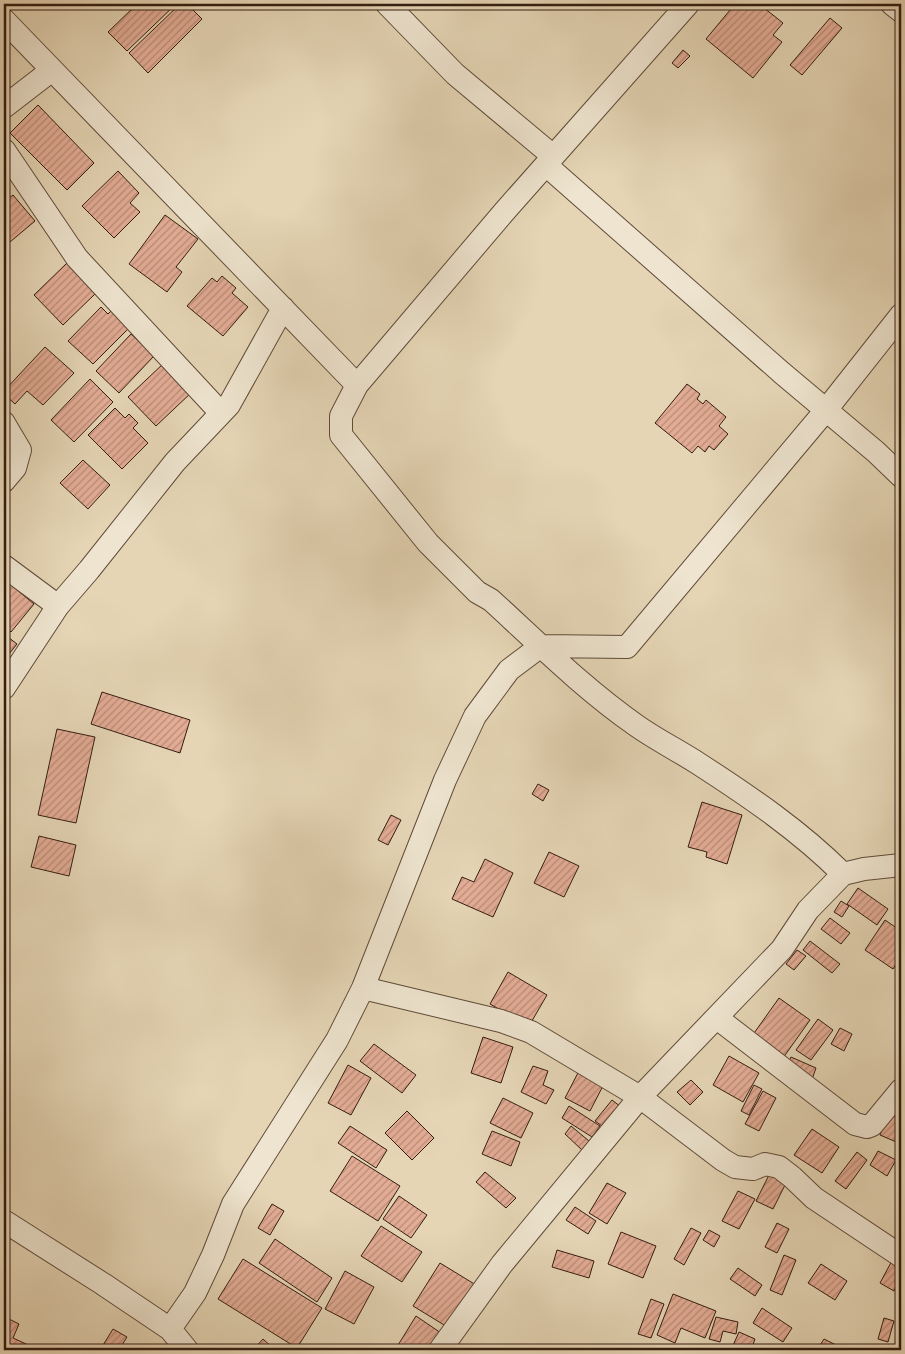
<svg xmlns="http://www.w3.org/2000/svg" width="905" height="1354" font-family="'EB Garamond',serif">
<style>
.building{fill:url(#building-hatch);stroke:#341d10}
.lines{fill:none;stroke-linecap:round;stroke-linejoin:round}
.street-casing{stroke:#604b39;stroke-width:24}
.street{stroke:#eee4cf;stroke-width:22}
</style>
<defs>
<pattern id="building-hatch" width="6" height="6" patternUnits="userSpaceOnUse" patternTransform="scale(1.25)"><rect width="6" height="6" fill="#e3ac95"/><path d="M-1 1l2-2M0 6l6-6M5 7l2-2" fill="none" stroke="#b98b78"/></pattern>
</defs>
<rect width="100%" height="100%" fill="#e5d5b5"/>
<filter id="stains"><feTurbulence type="fractalNoise" baseFrequency=".004" numOctaves="4"/><feColorMatrix values="0 0 0 0 .2 0 0 0 0 .09 0 0 0 0 .02 0 0 0 .5 -.17"/></filter>
<radialGradient id="worn" r=".72"><stop offset=".6" stop-color="#630" stop-opacity="0"/><stop offset="1" stop-color="#630" stop-opacity=".3"/></radialGradient>
<path class="building" d="M137 4H176L127 51 108 32Z
M180 4H187L202 19 148 73 129 53Z
M735 4H748L751 7 754 4H759L783 23 773 35 782 42 753 78 706 39Z
M830 18 842 28 802 75 790 65Z
M683 50 690 56 678 68 672 63Z
M38 105 94 163 67 190 10 133Z
M118 171 139 193 130 203 140 212 114 238 82 206Z
M13 195 35 221 4 247V202Z
M165 215 198 239 176 267 182 272 167 292 129 264Z
M67 263 96 293 63 325 34 295Z
M222 276 236 288 232 293 248 307 223 336 187 306 212 278 217 282Z
M101 307 108 314 111 311 129 328 93 364 68 341Z
M131 334 154 356 119 393 96 371Z
M45 347 74 373 43 405 27 391 15 404 4 394V391Z
M164 363 192 392 156 426 128 397Z
M90 379 113 402 74 442 51 420Z
M687 384 700 394 697 399 703 404 706 400 726 417 719 426 728 434 714 450 709 446 705 452 698 446 692 453 655 423Z
M115 408 125 418 129 414 138 423 133 428 148 443 122 469 88 435Z
M83 460 110 485 88 509 60 483Z
M4 579 34 604 11 632 4 626Z
M4 634 17 644 9 654 4 650Z
M102 692 190 720 180 753 91 724Z
M57 729 95 737 76 823 38 815Z
M538 784 549 790 543 801 532 794Z
M702 802 742 815 727 864 706 857 707 852 688 847Z
M391 815 401 820 388 845 378 840Z
M39 836 76 845 69 876 31 867Z
M549 852 579 866 564 897 534 883Z
M485 859 513 873 493 917 452 899 462 877 474 882Z
M858 888 888 909 877 925 847 904Z
M841 901 849 906 842 917 834 912Z
M830 918 850 933 841 944 821 929Z
M885 920 901 931V957L893 969 865 950Z
M810 941 840 964 832 973 803 950Z
M797 950 806 956 794 970 786 964Z
M508 972 547 995 529 1026 490 1004Z
M779 998 810 1020 783 1058 752 1036Z
M818 1019 833 1030 811 1060 796 1050Z
M840 1028 852 1034 844 1051 831 1044Z
M483 1037 513 1047 501 1083 471 1073Z
M374 1044 416 1075 402 1093 360 1061Z
M729 1056 759 1073 743 1102 713 1085Z
M791 1057 816 1068 811 1082 785 1070Z
M348 1065 371 1078 351 1115 328 1103Z
M533 1066 548 1071 543 1085 554 1090 546 1104 521 1092Z
M581 1067 606 1080 590 1111 565 1098Z
M691 1080 703 1092 690 1105 677 1092Z
M754 1085 762 1089 749 1115 741 1111Z
M763 1091 776 1098 759 1131 745 1124Z
M503 1098 533 1113 521 1138 490 1123Z
M612 1100 621 1107 605 1128 595 1121Z
M569 1106 600 1126 592 1137 562 1118Z
M407 1111 434 1138 412 1160 385 1133Z
M888 1114 901 1119V1144L880 1135Z
M350 1126 387 1150 376 1168 338 1143Z
M571 1126 589 1141 582 1150 565 1134Z
M812 1129 839 1147 822 1173 794 1155Z
M492 1131 520 1142 511 1166 482 1154Z
M878 1151 896 1160 887 1176 870 1165Z
M857 1152 867 1160 846 1189 835 1181Z
M352 1156 400 1186 378 1221 330 1191Z
M774 1165 791 1173 773 1209 756 1201Z
M485 1172 516 1198 506 1208 476 1182Z
M607 1183 626 1193 607 1224 589 1213Z
M738 1191 755 1199 739 1229 722 1221Z
M399 1196 427 1215 411 1238 383 1219Z
M272 1204 284 1211 270 1235 258 1228Z
M575 1207 596 1221 588 1234 566 1220Z
M777 1223 789 1229 777 1253 765 1247Z
M381 1226 422 1252 402 1282 361 1256Z
M691 1228 701 1233 684 1265 674 1259Z
M709 1230 720 1236 714 1247 703 1240Z
M621 1232 656 1246 643 1278 608 1264Z
M275 1239 332 1278 317 1302 259 1263Z
M557 1250 594 1261 589 1278 552 1267Z
M784 1255 796 1260 782 1295 770 1290Z
M894 1257 901 1261V1278L894 1291 880 1283Z
M243 1259 322 1308 297 1348 218 1299Z
M440 1263 476 1285 449 1328 413 1306Z
M821 1264 847 1281 835 1300 808 1283Z
M738 1268 762 1285 755 1296 730 1279Z
M345 1271 374 1287 354 1324 325 1309Z
M673 1294 716 1311 705 1338 681 1328 675 1343 657 1335Z
M651 1299 664 1304 651 1338 638 1334Z
M762 1308 792 1328 783 1342 753 1323Z
M416 1316 441 1333 430 1350H395Z
M716 1317 738 1322 736 1334 723 1331 720 1342 709 1339Z
M7 1318 19 1324 13 1338 37 1349 36 1350H4V1325Z
M884 1318 894 1321 888 1342 878 1339Z
M113 1329 127 1337 119 1350H100Z
M739 1332 755 1339 751 1350H731Z
M263 1339 275 1350H253Z
M824 1339 846 1350H817Z"/>
<g class="lines">
<defs>
<path id="street" d="M387 4 455 74 553 156
M688 4 504 212 357 385 341 416V435L428 543 477 592 491 600C539 644 584 689 637 726 657 740 679 751 699 764 750 797 800 831 843 874
M892 4 901 11
M4 20 357 385
M4 107 52 70
M4 150 77 258 221 413
M546 165 782 373 876 452 901 476
M4 423 20 450 15 468 4 481
M4 566 58 606
M4 688 58 606 89 570 175 462 229 405 283 308
M363 988 501 1021 531 1032 640 1097 723 1160 735 1167 753 1169 765 1164 779 1167 792 1177 814 1198 901 1256
M717 1018 855 1124 867 1127 872 1125 901 1090
M4 1221 103 1284 170 1329 187 1350
M170 1329 195 1293 213 1255 233 1204 337 1040 363 988 445 780 475 716 509 670 541 646 627 647 826 410 901 315
M440 1350 502 1264 640 1097 782 949 808 910 843 874 864 869 901 865"/>
</defs>
<use href="#street" class="street-casing"/>
<use href="#street" class="street"/>
</g>
<rect width="905" height="1354" fill="none" stroke="#e5d5b5" stroke-width="20"/>
<rect x="5" y="5" width="895" height="1344" fill="none" stroke="#341d10" stroke-width="2.5"/>
<rect x="10" y="10" width="885" height="1334" fill="none" stroke="#341d10"/>
<rect width="100%" height="100%" filter="url(#stains)"/>
<rect width="100%" height="100%" fill="url(#worn)"/>
</svg>
